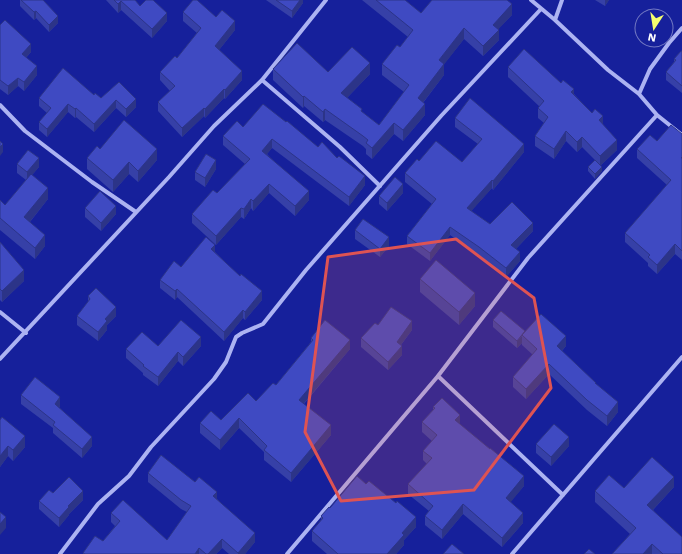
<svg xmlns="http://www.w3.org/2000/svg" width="682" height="554" font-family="'Work Sans',sans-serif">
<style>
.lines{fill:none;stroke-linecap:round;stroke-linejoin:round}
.street{stroke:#acb3f2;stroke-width:4}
.wall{fill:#3640a7}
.shaded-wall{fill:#2c3488}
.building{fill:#3f4ac2;stroke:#2c3488}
.marked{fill:#de5353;fill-opacity:0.2;stroke:#de5353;stroke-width:3;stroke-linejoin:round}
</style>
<rect width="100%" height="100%" fill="#16209b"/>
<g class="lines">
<path class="street" d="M531 0 555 20 608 70 639 94 657 115 682 135
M555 20 562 0
M262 80 340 147 380 186
M639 94 650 69 669 43 682 28
M0 105 25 131 92 182 136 212
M0 312 26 333
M0 359 169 177 214 126 262 80 326 0
M438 376 563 495
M60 554 98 504 129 476 151 447 214 379 226 362 236 337 242 333 263 324 306 270 441 116 541 9
M287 554 438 376 528 258 657 115
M512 554 682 357"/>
</g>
<path class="wall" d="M20 0H43L58 23 49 32 36 18 34 20 20 6Z
M106 0H135L140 6 167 21 152 38 121 10 118 13Z
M266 0H303V3L292 18Z
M362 0H405L421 13 512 15 498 29 499 40 483 56 464 39 444 64V75L423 103 425 115 403 141 394 134 372 159 366 154V149L363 146 325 120 323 122 304 106 303 108 273 80V69L370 74 347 98 362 112 379 125 404 92 382 75V64L400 47 408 37Z
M595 0H609L605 6Z
M183 12 216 17 235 30 219 50 242 80 225 99 224 98 205 118 204 116 182 137 158 111V102L170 91 160 80V72L177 58 197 33 183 21Z
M0 25 31 52 26 58 37 75 24 91 18 86 8 95 0 89Z
M682 51V93L666 80V72L674 62V59Z
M508 67 561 83 574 94 603 125 617 150 601 165 602 171 595 179 588 171V167L595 160 582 147 577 152 566 141 554 159 535 146V136L544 123 538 118V108L540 107 508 77Z
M119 82 136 107 126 117 116 108 94 132 76 117 75 118 68 112 47 137 39 130V122L47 113 39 106V98L94 95 101 98Z
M455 118 524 152 493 190 492 188 471 211 490 224 533 231 516 249 520 261 506 277 479 255 450 235 430 261 407 244V236L432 204 405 182V173L419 161 462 162 478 144 455 127Z
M286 122 318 147 365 185 349 206 272 148 267 154 309 200 295 216 269 193 253 211 251 208 244 219 241 217 216 245 192 223V214L217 193 245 164 223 145V136L243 127Z
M682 134V260L675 254 657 274 648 266V263L625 242V233L667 185 637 158V149L657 141Z
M100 149 157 160 138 182 129 174 113 192 87 169V158Z
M17 164 39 167 32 175 48 199 30 222 45 246 35 259 0 230V200L5 205 26 180 17 173Z
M216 169 205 187 195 180V172Z
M403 193 387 211 379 204V196Z
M85 208 116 214 101 231 85 217Z
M355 230 389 246 380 257 355 239Z
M0 242 24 281 2 302 0 300Z
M215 252 262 300 245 320 243 318 224 341 177 297 175 300 160 288V280L181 267Z
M420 279 475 306 459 325 420 292Z
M88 296 116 316 107 325V330L98 341 77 325V316L88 302Z
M493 320 566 346 562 351 596 384 618 412 607 426 587 410 549 374 526 399 513 387V377L533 355 522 345V343L517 348 493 327Z
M378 325 412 330 401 345 402 355 388 370 361 347V338Z
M311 338 350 349 304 404 331 435 291 482 264 460V452L239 428 220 450 200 433V423L221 420 256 401 276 385 311 342Z
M201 346 183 366 178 361 158 386 143 375V373L126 358V349Z
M21 395 60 406 59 408 92 446 82 458 53 433V428L21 404Z
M433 407 460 424 524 486 510 502 523 523 502 547 463 514 442 539 425 525V516L429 511 408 494V484L427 464 423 460V451L432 441 422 432V422L433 410Z
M0 420 25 447 13 461 8 456 0 467Z
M536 444 569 446 551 466 536 453Z
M148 473 217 499 255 542 245 554H229L222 548 216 554H83V553L103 541 115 526 111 522V513L167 540 187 512 181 509 148 482Z
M674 487 653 510 682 554H612L630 534 595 502V491L624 488Z
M53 493 83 500 69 514V515L59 527 39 509V501Z
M330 508 416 527 404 540V545L396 554H327L312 541V531L321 520V516Z"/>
<path class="shaded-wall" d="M300 0H303V3L292 18V11Z
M605 0H609L605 6Z
M121 1V10L118 13V4Z
M512 4V15L493 35V25Z
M36 11V18L34 20V12Z
M167 13V21L152 38V29Z
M58 16V23L49 32V25Z
M235 21V30L215 55V46Z
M464 28V39L439 71V60Z
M499 30V40L483 56V46Z
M31 44V52L22 62V54Z
M370 63V74L341 104V93Z
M444 64V75L418 109V98Z
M37 66V75L24 91V82Z
M242 71V80L225 99V90Z
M18 78V86L8 95V86Z
M224 89V98L205 118V109Z
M574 89V99L571 92Z
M304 96V106L303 108V97Z
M136 99V107L126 117V109Z
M116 100V108L94 132V124Z
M68 104V112L47 137V129Z
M425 104V115L403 141V130Z
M76 108V117L75 118V109Z
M204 108V116L182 137V128Z
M325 109V120L323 122V112Z
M603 116V126L599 120Z
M394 123V134L372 159V148Z
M566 131V141L554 159V149Z
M582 137V147L577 152V142Z
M272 139V148L262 160V151Z
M617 140V150L600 166V156Z
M3 144V152L0 156V147Z
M524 144V152L493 190V181Z
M157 149V160L138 182V171Z
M39 158V167L27 181V172Z
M216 160V169L205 187V178Z
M129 162V174L113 192V180Z
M602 167V171L595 179V174Z
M365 176V185L349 206V197Z
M492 180V188L467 216V208Z
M269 184V193L253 211V201Z
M403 184V193L387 211V203Z
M48 188V199L24 229V217Z
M309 191V200L295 216V206Z
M251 199V208L244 219V209Z
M116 206V214L101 231V223Z
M241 208V217L216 245V236Z
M533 223V231L511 254V245Z
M450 227V235L430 261V253Z
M45 235V246L35 259V248Z
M389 237V246L380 257V249Z
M675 244V254L657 274V265Z
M215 245V253L211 249Z
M520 252V261L506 277V268Z
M24 270V281L2 302V291Z
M177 289V297L175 300V291Z
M262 291V300L245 320V312Z
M475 293V306L459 325V312Z
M116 307V316L107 325V330L98 341V332L105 319Z
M243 310V318L224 341V332Z
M412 321V330L397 350V342Z
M522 336V343L517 348V341Z
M566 336V346L557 356V346Z
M201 337V346L183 366V357Z
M350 340V349L299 409V400Z
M402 346V355L388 370V362Z
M178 352V361L158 386V377Z
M549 364V374L526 399V389Z
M60 397V406L55 413V404Z
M618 402V412L607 426V416Z
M460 415V424L455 420Z
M239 418V428L220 450V440Z
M331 425V435L291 482V473Z
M25 436V447L13 461V450Z
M92 437V446L82 458V449Z
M569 437V446L551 466V457Z
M8 446V456L0 467V456Z
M524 476V486L506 508V498Z
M674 477V487L647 516V505Z
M83 491V500L69 514V515L59 527V518L68 506Z
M217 492V501L213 496Z
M463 504V514L442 539V530Z
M523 513V523L502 547V538Z
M6 517V528L0 535V524Z
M416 517V527L404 540V545L396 554H387L402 533Z
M255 533V542L245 554H238V553Z
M222 539V548L216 554H208Z
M652 544V554H643Z
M199 548V554H195Z"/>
<path class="building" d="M21 0H43L58 16 49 25 36 11 34 12Z
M114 0H135L140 6 146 0H153L167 13 152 29 121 1 118 4Z
M193 0H197L216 17 222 10 235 21 215 46 242 71 225 90 224 89 205 109 204 108 182 128 158 102 175 86 160 72 175 56 177 58 201 28 183 12Z
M276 0H300L292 11Z
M376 0H405L421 13 432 0H507L512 4 493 25 499 30 483 46 464 28 439 60 444 64 418 98 425 104 403 130 394 123 372 148 366 143 368 140 363 136 325 109 323 112 304 96 303 97 273 69 297 43 328 72 352 47 370 63 341 93 362 109 361 111 379 125 409 85 382 64 397 45 400 47 413 30Z
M5 20 31 44 22 54 37 66 24 82 18 78 8 86 0 80V25Z
M524 49 561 83 563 80 574 89 571 92 592 113 595 109 603 116 599 120 617 140 600 156 582 137 577 142 566 131 554 149 535 136 548 117 538 108 544 101 508 67Z
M681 51H682V86L666 72 676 60 674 59Z
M63 68 94 95 95 93 101 98 119 82 136 99 126 109 116 100 94 124 76 108 75 109 68 104 47 129 39 122 51 108 39 98Z
M470 98 524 144 493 181 492 180 467 208 490 224 512 202 533 223 511 245 520 252 506 268 479 247 450 227 430 253 407 236 436 199 405 173 417 159 419 161 436 141 462 162 482 139 455 118Z
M263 104 286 122 287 121 318 147 322 142 337 158 339 156 365 176 349 197 272 139 262 151 309 191 295 206 269 184 253 201 251 199 244 209 241 208 216 236 192 214 213 190 217 193 250 159 223 136 237 121 243 127Z
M124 120 157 149 138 171 129 162 113 180 87 158 97 146 100 149Z
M671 125 682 134V157L681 158H682V251L675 244 657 265 648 257 650 255 625 233 671 180 637 149 650 135 657 141Z
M0 141 3 144 0 147Z
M28 150 39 158 27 172 17 164Z
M206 154 216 160 205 178 195 172Z
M595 160 602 167 595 174 588 167Z
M31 174 48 188 24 217 45 235 35 248 0 218V200L5 205Z
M395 177 403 184 387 203 379 196Z
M100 191 116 206 101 223 85 208Z
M363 219 389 237 380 249 355 230Z
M206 237 215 245 211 249 240 276 241 274 262 291 245 312 243 310 224 332 177 289 175 291 160 280 174 261 181 267Z
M0 242 24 270 2 291 0 289Z
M436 260 475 293 459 312 420 279Z
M96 288 116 307 105 319 107 321 98 332 77 316 90 299 88 296Z
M391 307 412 321 397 342 402 346 388 362 361 338 375 323 378 325Z
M501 311 525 331 517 341 493 320Z
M541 314 566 336 557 346 596 383H595L618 402 607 416 587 400 549 364 526 389 513 377 537 349 522 335Z
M181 320 201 337 183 357 178 352 158 377 143 366 144 365 126 349 142 332 158 346Z
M325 320 350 340 299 400 331 425 291 473 264 450 267 446 239 418 220 440 200 423 211 411 221 420 248 393 256 401 273 383 276 385 313 340 311 338Z
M35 377 60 397 55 404 92 437 82 449 53 425 55 422 21 395Z
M442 398 460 415 455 420 490 449V448L524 476 506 498 523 513 502 538 463 504 442 530 425 516 433 506 408 484 432 458 423 451 437 435 422 422 435 408 433 407Z
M2 417 25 436 13 450 8 446 0 456V420Z
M554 424 569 437 551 457 536 444Z
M161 455 195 482 199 477 217 492 213 496 255 533 238 553 222 539 208 554H206L199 548 195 554H85L83 553 95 536 103 541 120 521 111 513 123 500 167 540 191 506 181 500 148 473Z
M652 457 674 477 647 505 682 537V554H663L652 544 643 554H612L636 528 595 491 609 475 624 488Z
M357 476 366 484 369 481 396 503 397 501 416 517 402 533 404 535 387 554H338L312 531 323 518 321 516 329 507 330 508Z
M69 477 83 491 68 506 69 507 59 518 39 501 49 490 53 493Z
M0 512 6 517 0 524Z
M452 544 464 554H443Z
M589 549 595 554H584Z"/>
<path class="marked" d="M456 239 534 298 551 388 474 490 341 501 305 432 328 257Z"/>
<g transform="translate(654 28) rotate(192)"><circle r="19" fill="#16209b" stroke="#7379c3"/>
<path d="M0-3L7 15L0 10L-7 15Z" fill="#f4ff6e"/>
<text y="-6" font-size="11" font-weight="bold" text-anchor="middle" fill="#ffffff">N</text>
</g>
</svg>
